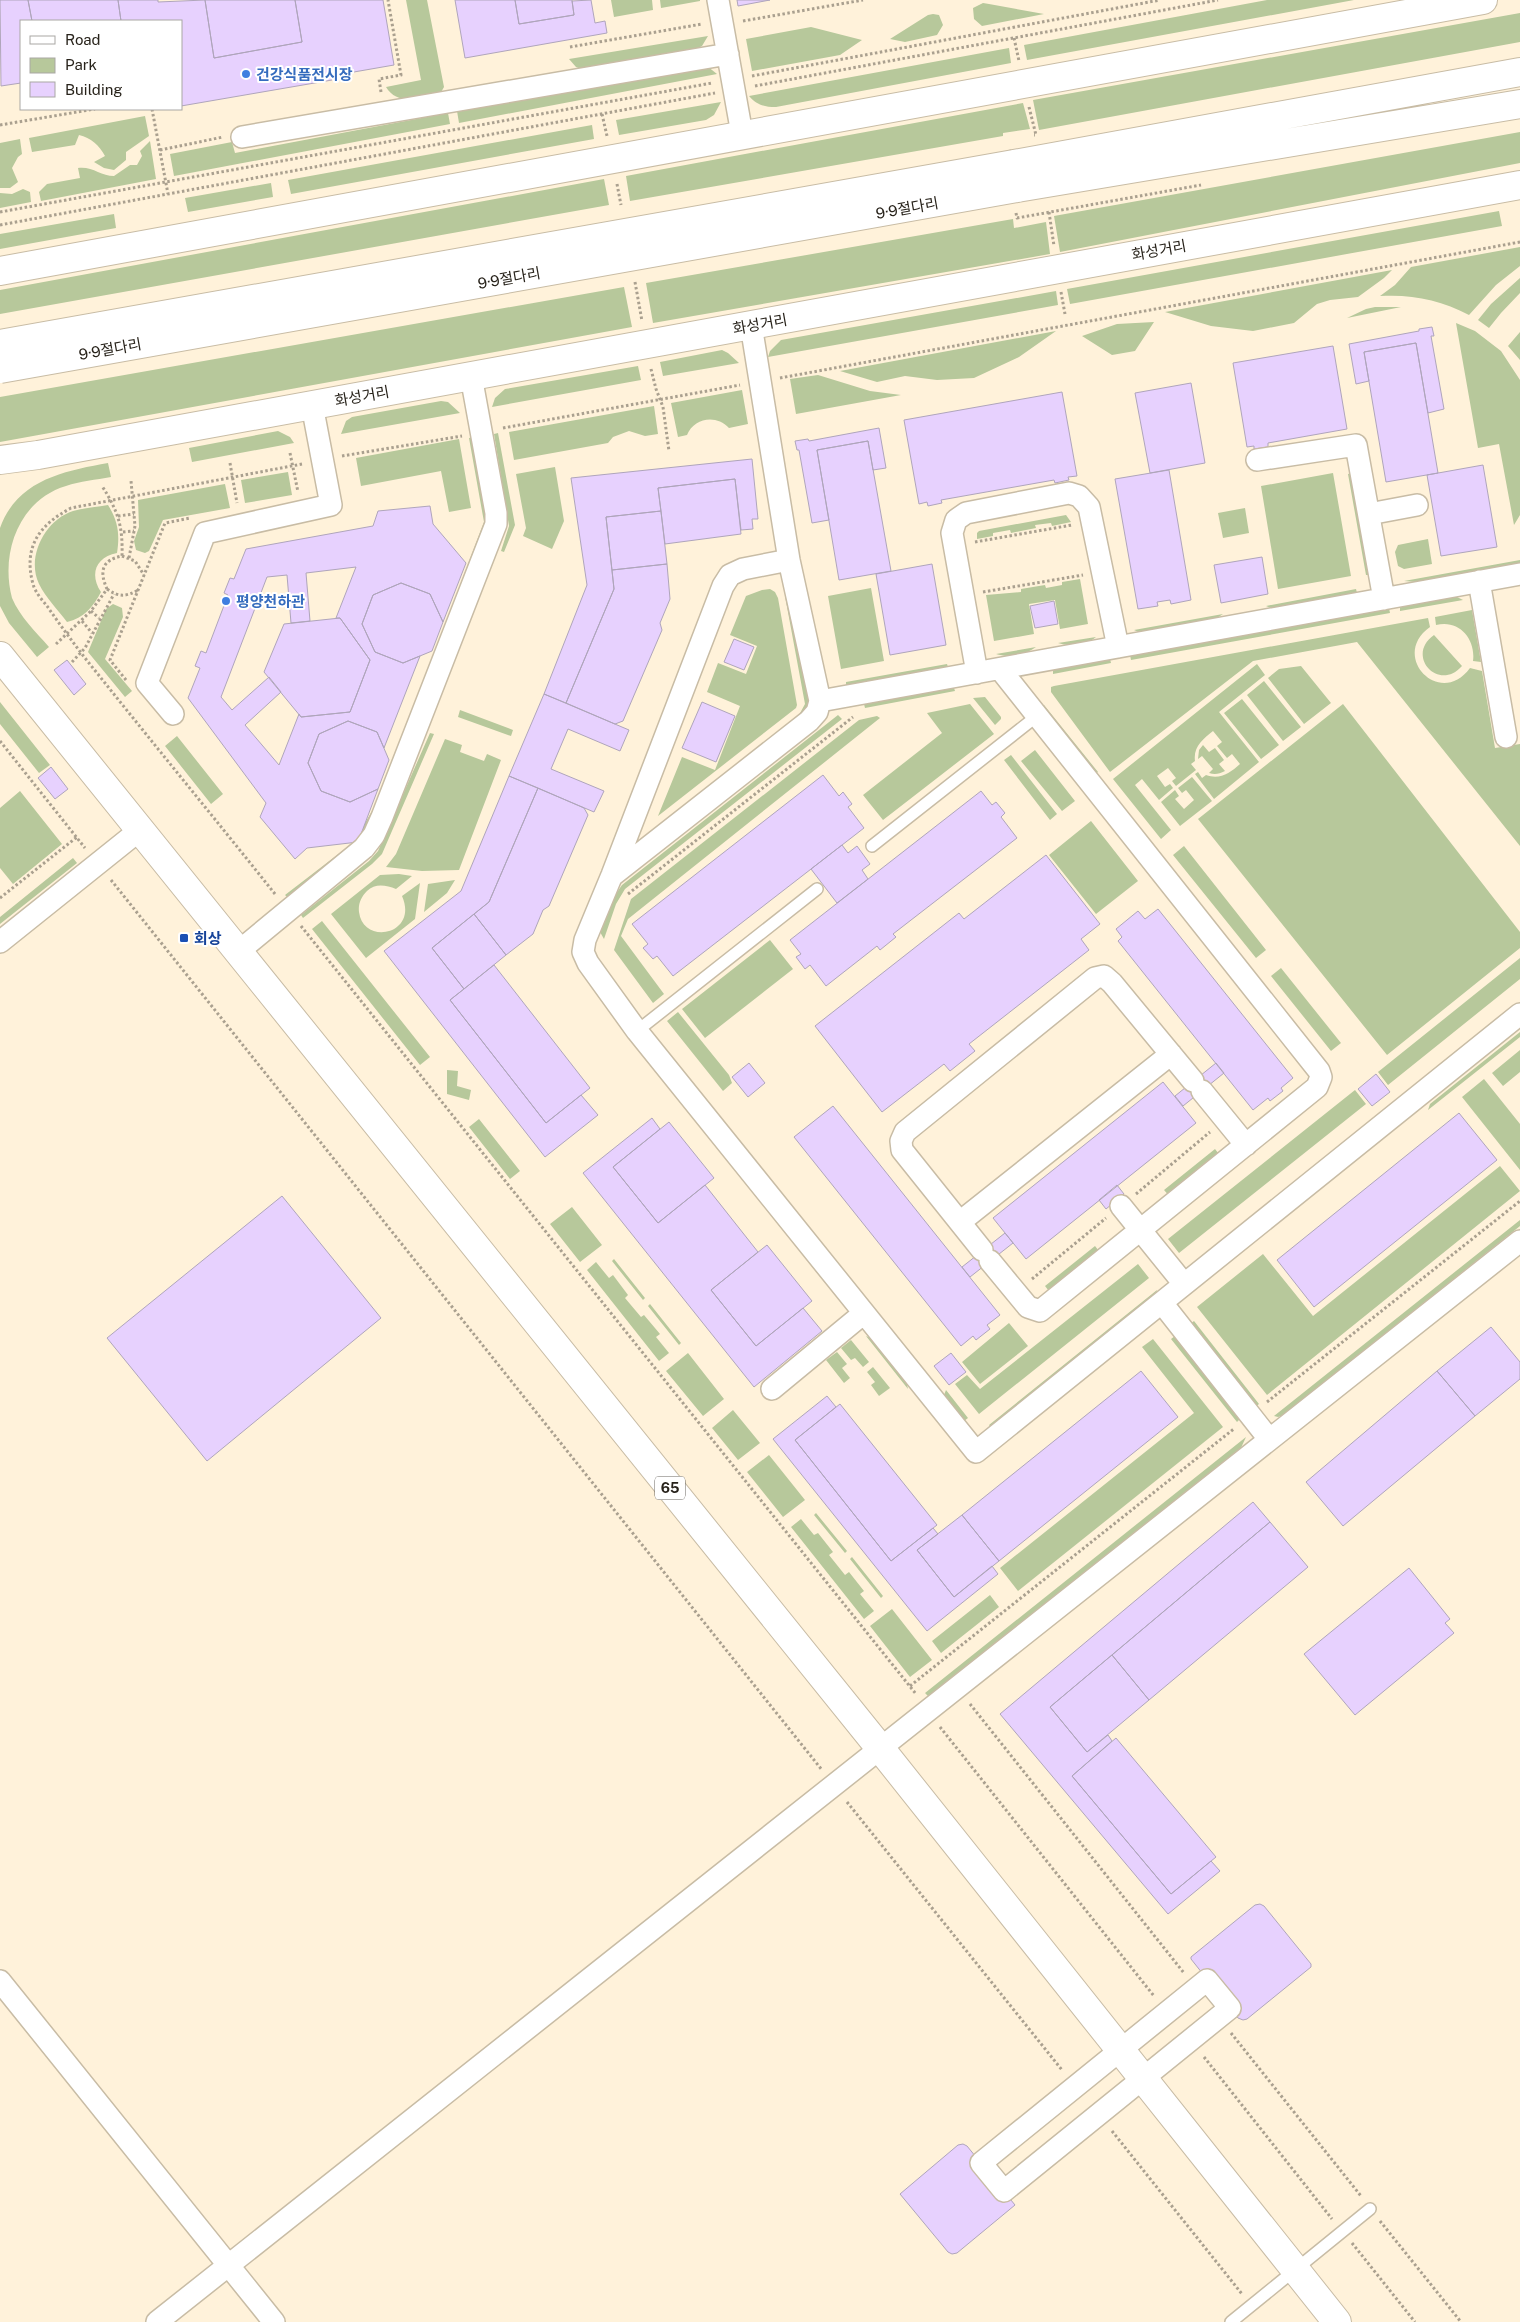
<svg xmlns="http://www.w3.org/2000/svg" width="1520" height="2322" font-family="'Public Sans','Noto Sans KR',sans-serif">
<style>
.green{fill:#b7c89b}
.building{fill:#e7d1fe;stroke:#afa5bb;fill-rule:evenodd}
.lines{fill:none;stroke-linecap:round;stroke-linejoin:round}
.lane-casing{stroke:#c8bca5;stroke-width:14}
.street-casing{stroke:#c8bca5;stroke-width:24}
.primary-casing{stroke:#c8bca5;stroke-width:30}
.highway-casing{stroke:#c8bca5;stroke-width:30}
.path{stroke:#aaa08f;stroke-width:3;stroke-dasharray:2.5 2.5;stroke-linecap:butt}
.lane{stroke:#fff;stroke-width:11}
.street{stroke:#fff;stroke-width:21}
.primary{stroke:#fff;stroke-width:28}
.highway{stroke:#fff;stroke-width:28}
.highway-bridge-casing{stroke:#c8bca5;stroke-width:30;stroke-linecap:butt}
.highway-bridge{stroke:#fff;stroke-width:28}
.shop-dot{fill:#3f7fe0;stroke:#fff;stroke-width:2}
.transit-dot{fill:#1a4fb4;stroke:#fff;stroke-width:2}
.labels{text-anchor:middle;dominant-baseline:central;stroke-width:4;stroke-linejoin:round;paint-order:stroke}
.shield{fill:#fff;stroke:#68655f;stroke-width:1}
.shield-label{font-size:14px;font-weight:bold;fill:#28231b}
.shop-label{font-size:15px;font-weight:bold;fill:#366cbe;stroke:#fff;text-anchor:start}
.street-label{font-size:15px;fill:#28231b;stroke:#fff}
.transit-label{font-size:15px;font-weight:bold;fill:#164399;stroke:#fff;text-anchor:start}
</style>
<rect width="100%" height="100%" fill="#fff2da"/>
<path class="green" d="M406 0H427L444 87 440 94C421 97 398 107 386 87L421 80Z
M611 0H652L653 10 614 17Z
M660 0H700V1L661 8Z
M1267 0H1354L1027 60 1024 45Z
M983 3 989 4 1044 14 982 26 974 19 973 8Z
M1520 13V42L1039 130 1033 100Z
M933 14 939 15 943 25 937 35 905 42 890 39 928 15Z
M811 27 862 40 840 55 752 71 746 39Z
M708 36 702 46 696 49 581 69 576 67 569 59Z
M1009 48 1011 63 776 107C764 107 757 105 749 96Z
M701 66H707L717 74 459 123 457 111Z
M721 102 714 115 706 120 619 135 616 120Z
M1023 103 1030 129 1003 133V136L630 201 626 176Z
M448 113 450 124 174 176 170 154 232 142 235 153Z
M145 116 149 136 126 152V160L114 170 104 168 94 162 105 156C99 145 91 138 79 135L75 145 32 152 29 138Z
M592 125 594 139 291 194 288 180Z
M1520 132V163L1060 252 1054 216Z
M20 139 22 154 18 157 12 168 18 182 10 188H0V143Z
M150 141 156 179 41 201 39 192 47 184 80 178 78 168C92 166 101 176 114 176L130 165H137L142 156 140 151Z
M604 179 609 205 0 314V290Z
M271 183 273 197 188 212 185 198Z
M23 189 30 192 31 202 0 208V193L12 194Z
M1499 211 1502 226 1070 304 1067 289Z
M114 214 116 228 0 249V234Z
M1013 219 1014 228 1046 222 1050 254 653 323 646 283Z
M1520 247V266L1496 285 1469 315C1441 300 1412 294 1380 296L1395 285 1411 267Z
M1392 270 1384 278 1358 297 1330 300 1317 304 1294 323 1253 331 1211 326 1165 312Z
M1520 278V293L1501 313 1489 328 1478 320 1491 304Z
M624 287 632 327 0 442V397Z
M1056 291 1058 305 768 357 770 351 781 340Z
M1375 307H1401L1347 318 1366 309Z
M1154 322 1135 351 1112 355 1082 336 1117 324Z
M1456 323 1475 331 1501 351 1520 380V515L1514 525 1499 444 1478 448Z
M1056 331 1019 357 974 378 937 380 905 376 877 382 840 371Z
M1520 332V360L1508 346Z
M722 350 728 353 739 363 663 376 660 362Z
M638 366 641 380 492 407 495 398 505 389Z
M818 375 870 391 901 395 796 414 790 379Z
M742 390 748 424 729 428C716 414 694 418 687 435L678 437 671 403Z
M441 401 448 402 460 413 341 434 346 421 352 417Z
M654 406 658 434 645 436 629 431 613 437 608 443 514 460 509 432Z
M278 431 290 437 294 443 192 462 189 448Z
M498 433 515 525 504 552 501 551 509 526 494 434Z
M473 437 487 518 464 586 460 585 484 522 469 438Z
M459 439 471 508 449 512 441 471 361 486 356 458Z
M108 463 111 477C96 480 80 481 66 486 19 500 0 553 12 598 20 617 36 632 49 647L37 657 9 623 0 606V528C17 480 64 471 108 463Z
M555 467 564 521 552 549 523 536 526 528 516 474Z
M288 472 292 495 245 503 241 480Z
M1333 473 1351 576 1278 589 1261 486Z
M1351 473 1369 575H1366L1348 474Z
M225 484 230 508 163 520 149 551 145 553 136 550 134 541 139 527 138 500Z
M108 505C118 521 120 534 117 553 96 557 89 574 101 592 93 607 84 618 67 622 58 610 46 598 39 584 26 557 45 520 73 511 84 508 97 507 108 505Z
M1245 508 1249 533 1223 538 1218 513Z
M1066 515 1071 522 1052 526 1051 523 1035 525 1036 528 1011 533 1010 530 993 533V536L977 539V533L979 531Z
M1428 539 1432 564 1404 569 1398 566 1395 552 1398 545Z
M1520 560V564L1416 582 1404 581Z
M1080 579 1088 624 1060 629 1055 600 1029 604 1034 634 994 641 986 595 1021 592V589L1045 585 1046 588 1062 585V582Z
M871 588 884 661 841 669 828 596Z
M770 589 775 592 778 598 797 705 796 708 658 816 682 757 715 770 740 706 707 692 718 663 746 674 757 646 730 635 746 596 762 590Z
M1356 589 1357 593 1273 609 1266 606Z
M788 595 809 704 808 708 799 715 805 704 785 596Z
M1455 596 1463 600 1400 611V607Z
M113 604 122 608 123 617 105 659 132 691 125 697 88 652 106 609Z
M1389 608 1390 613 1131 660 1130 655Z
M1472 610 1481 662 1473 661C1476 639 1459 619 1436 625L1435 617Z
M1223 614 1214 620 1141 633 1134 630Z
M1428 618 1430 627C1389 656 1440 709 1470 668L1482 671 1495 748 1520 744V846L1357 642 1253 661 1110 772 1051 692V687L1054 686Z
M1434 635 1462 666C1438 693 1405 655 1434 635Z
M1096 637C1088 645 1069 647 1058 643Z
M1036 647C1026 655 1008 658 996 654Z
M1110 659 1111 663 1053 674V669Z
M947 664 948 667 846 685V682Z
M1257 664 1265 675 1219 712 1259 762 1214 799 1195 774 1198 772 1202 778 1206 775C1220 780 1230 773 1240 764L1232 754 1227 758 1217 746 1222 742 1213 731C1203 739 1193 747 1195 761L1191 764 1196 770 1176 786 1172 781 1176 778 1168 768 1157 776 1165 787 1170 784 1173 788 1159 800 1142 779 1135 785 1171 830 1161 839 1113 779Z
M1301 666 1331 703 1304 724 1268 678 1279 669Z
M1264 681 1301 727 1283 741 1247 695Z
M954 688 955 691 865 708 864 704Z
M985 697 1001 717V719L995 725 973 698Z
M1242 699 1279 745 1261 759 1224 713Z
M0 702 50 765 39 773 0 724Z
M970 704 994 734 883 820 863 795 942 733 927 713Z
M1343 704 1520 932V948L1387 1055 1198 819Z
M1044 705 1098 772 1094 775 1040 708Z
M460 710 513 730 511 736 458 717Z
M838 715 842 719 625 889 616 904 604 939 600 932 611 901 622 885Z
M877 716 880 718 628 919 621 936 664 994 653 1003 614 950 631 899 859 720Z
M430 733 434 734 382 854 372 864 303 918 301 915 369 861 378 851Z
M177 736 223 794 211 804 165 746Z
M445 739 462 745 460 752 484 761 487 754 501 760 459 870 422 871 386 867 396 854Z
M1203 745 1209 752 1215 748 1224 760 1219 764 1225 771C1219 774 1215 775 1209 773L1213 769 1202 756 1198 759 1199 750Z
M1035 750 1075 801 1062 811 1021 761Z
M1011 755 1057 814 1050 820 1004 760Z
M1192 777 1212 801 1180 826 1161 802 1175 790 1179 796 1175 799 1184 809 1194 800 1186 790 1182 793 1178 788Z
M20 791 62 844 13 884 0 868V808Z
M372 811 374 813 359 841 288 898 285 895 354 842Z
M1091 821 1138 881 1096 914 1049 855Z
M1184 846 1266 950 1256 958 1173 855Z
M73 858 77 863 0 924V917Z
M399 874 412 876 396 889C386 885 375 883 367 891 361 897 358 904 359 912 363 946 419 935 402 896L420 883 415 919 366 958 331 914 380 875Z
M455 880 447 893 424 912 428 884Z
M322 921 430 1057 420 1065 312 929Z
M770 940 793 969 705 1038 682 1009Z
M1520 958V979L1388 1085 1378 1072Z
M1281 968 1341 1043 1331 1051 1271 976Z
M678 1012 729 1075 732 1083 723 1091 667 1021Z
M1520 1032V1037L1428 1110 1430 1104Z
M1520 1050V1072L1503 1086 1492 1073Z
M447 1070 458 1071 457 1086 471 1090 469 1100 447 1094Z
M1484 1079 1520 1124V1170L1462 1097Z
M1355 1090 1366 1104 1179 1253 1168 1239Z
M479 1119 520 1171 510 1179 469 1127Z
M1215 1149 1222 1158 1172 1199 1164 1190Z
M1500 1166 1520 1191 1267 1395 1197 1307 1263 1254 1313 1316Z
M572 1207 602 1245 580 1262 550 1224Z
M1520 1220V1226L1284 1415 1278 1417 1274 1416Z
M1095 1246 1102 1255 1052 1295 1045 1286Z
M614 1259 645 1298 643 1300 612 1261Z
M596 1262 609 1278 613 1275 628 1295 625 1298 641 1317 644 1315 660 1334 656 1337 669 1353 659 1361 587 1270Z
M1138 1264 1149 1278 979 1414 955 1384 967 1375 980 1389Z
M1157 1290 1156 1294 991 1428 989 1425Z
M650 1304 681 1343 679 1345 648 1306Z
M1194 1321 1259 1404 1255 1407 1190 1324Z
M1009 1323 1028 1346 980 1384 962 1362Z
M866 1336 873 1339 906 1380 908 1389Z
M1175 1336 1241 1418 1237 1422 1171 1339Z
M1153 1339 1223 1427 1018 1591 1000 1568 1194 1413 1142 1347Z
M851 1340 869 1362 863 1367 855 1358 851 1360 841 1348Z
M837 1352 847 1364 842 1368 850 1378 844 1383 826 1360Z
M688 1353 724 1399 703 1416 666 1371Z
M873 1367 890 1388 879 1396 871 1385 875 1382 867 1372Z
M946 1390 968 1418 964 1421 944 1395Z
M733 1410 760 1443 738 1460 712 1428Z
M1246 1437 1240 1450 930 1698 925 1693Z
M769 1455 805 1500 783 1517 747 1472Z
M816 1513 847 1551 845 1553 814 1515Z
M801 1519 814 1535 818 1533 833 1552 829 1555 845 1575 849 1572 864 1591 860 1594 874 1611 864 1619 791 1527Z
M852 1557 883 1596 881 1598 850 1559Z
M990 1595 999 1607 941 1653 932 1641Z
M892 1609 932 1660 910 1677 870 1626Z"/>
<path class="building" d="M0 0H28L32 21H21V83L1 86Z
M28 0H118L121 21H32Z
M118 0H158V2L205 0 214 58 302 42 295 0H383L394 65 331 76 332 80 181 106V21H121Z
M205 0H295L302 42 214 58Z
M455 0H515L519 24 574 15 572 1 591 0 595 23 605 21 607 33 465 58Z
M515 0H572L574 15 519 24Z
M737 0H770L738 6Z
M1432 327 1434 336H1431L1444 409 1428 413 1416 343 1364 352 1369 381 1356 384 1349 344 1419 331V329Z
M1416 343 1438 473 1386 482 1364 352Z
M1333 346 1347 429 1268 443V447L1254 449V446L1247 447 1233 363Z
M1191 383 1205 463 1150 473 1135 393Z
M1062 392 1077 476 1068 477 1069 480 1055 483 1054 480 941 500 942 503 928 506 927 502 919 504 904 420Z
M879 428 886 468 873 470 868 441 817 450 829 520 812 523 799 450H797L795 441 808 439 809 441Z
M868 441 891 571 839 580 817 450Z
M752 459 758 519H752L753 529 741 530 735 479 658 488 661 511 606 517 614 589 566 703 544 694 587 585 571 478Z
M1483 465 1497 547 1441 556 1427 475Z
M1169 470 1191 600 1171 604 1170 600 1157 602 1158 606 1138 609 1115 479Z
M735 479 741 534 665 544 658 488Z
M430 506 433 524 466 563 443 622 430 594 401 583 373 595 362 624 375 652 403 663 420 656 384 748 377 732 348 721 319 734 308 763 321 791 350 802 378 789 358 842 307 848 295 859 260 817 266 803 188 698 200 668 195 666 201 651 206 653 228 595 224 593 230 578 234 579 246 549 373 526 378 511ZM356 567 336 618H340L370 660 350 712 301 717 299 714 279 765 245 725 281 692 269 677 232 710 221 697 267 577 287 575 291 623 310 621 306 573Z
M661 511 667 564 612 570 606 517Z
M1262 557 1268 594 1221 603 1214 565Z
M667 564 670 599 660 623 662 630 623 721 615 724 566 703 614 589 612 570Z
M932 564 946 645 890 655 876 574Z
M401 583 430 594 443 622 432 651 403 663 375 652 362 624 373 595Z
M1054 601 1058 624 1035 628 1030 606Z
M340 618 370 660 350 712 301 717 264 672 284 624Z
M734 639 754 647 744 670 724 662Z
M67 660 86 684 74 695 54 670Z
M544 694 629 730 620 751 568 729 551 769 604 791 594 812 509 776Z
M702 702 735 716 716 762 682 748Z
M348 721 377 732 389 760 378 789 350 802 321 791 308 763 319 734Z
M51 767 68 789 55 799 38 778Z
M823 775 839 796 843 792 852 804 848 807 864 828 673 976 657 956 653 959 643 948 648 944 632 924Z
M509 776 538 788 489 902 432 948 464 989 450 1000 546 1123 581 1095 598 1115 545 1157 384 951 461 891Z
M538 788 584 808 588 815 549 906 543 910 533 934 506 955 474 914 489 902Z
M981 791 992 805 996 802 1005 813 1001 817 1017 838 893 934 896 937 880 950 877 946 826 986 810 965 805 969 796 957 801 954 790 940Z
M842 845 848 853 857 846 870 864 862 870 868 879 837 903 811 869Z
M1046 855 1100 924 1081 939 1089 950 969 1044 975 1051 950 1071 944 1064 882 1112 815 1026 959 913 964 919Z
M1158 909 1293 1078 1281 1088 1283 1091 1270 1101 1268 1098 1253 1110 1118 941 1122 937 1116 929 1138 911 1145 919Z
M474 914 506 955 464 989 432 948Z
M494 965 590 1088 546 1123 450 1000Z
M749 1063 765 1083 748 1097 732 1077Z
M1216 1063 1224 1073 1183 1106 1175 1096Z
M1376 1074 1390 1092 1372 1106 1358 1089Z
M1163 1082 1196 1123 1026 1259 993 1218Z
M833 1106 1000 1315 987 1325 990 1329 976 1340 973 1336 961 1346 794 1137Z
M1459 1113 1497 1160 1314 1307 1277 1260Z
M652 1118 660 1129 613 1167 658 1223 705 1185 758 1252 711 1290 756 1346 803 1308 822 1331 754 1387 583 1173Z
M669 1122 714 1178 658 1223 613 1167Z
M1117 1185 1124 1194 1106 1209 1099 1200Z
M282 1196 381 1318 207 1461 107 1338Z
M1005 1233 1013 1243 970 1277 962 1267Z
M767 1245 812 1301 756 1346 711 1290Z
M1491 1327 1520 1362V1379L1475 1416 1437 1371Z
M951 1353 966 1372 949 1385 934 1366Z
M1141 1371 1178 1417 999 1561 962 1515Z
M1437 1371 1475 1416 1343 1526 1306 1482Z
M827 1396 836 1407 795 1440 891 1561 933 1528 938 1534 917 1550 954 1597 992 1566 998 1574 927 1631 773 1439Z
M840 1404 937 1525 891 1561 795 1440Z
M1253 1502 1270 1522 1050 1707 1087 1752 1108 1735 1112 1741 1072 1776 1171 1894 1211 1861 1220 1871 1168 1914 1000 1714Z
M962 1515 999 1561 954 1597 917 1550Z
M1270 1522 1308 1567 1149 1700 1112 1655Z
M1409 1568 1450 1619 1445 1623 1454 1633 1355 1715 1304 1654Z
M1112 1655 1149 1700 1087 1752 1050 1707Z
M1116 1738 1216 1857 1171 1894 1072 1776Z
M1260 1904 1264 1906 1311 1964V1967L1247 2019 1243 2020 1238 2018 1191 1959V1957L1255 1905Z
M963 2144 967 2146 1015 2205 957 2253 952 2254 948 2252 900 2194 958 2145Z"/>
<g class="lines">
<defs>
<path id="lane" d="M872 846 1037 716
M637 1031 817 889
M1231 2322 1370 2209"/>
<path id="street" d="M718 0 742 134
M242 137 728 54
M1257 460 1356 445 1384 599
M1369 514 1417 505
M789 560 743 569 730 575 723 586 612 875 585 940 583 952 588 963 637 1031 976 1452 1520 1014
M1479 581 1506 737
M977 673 952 533 956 520 966 513 1069 493 1079 496 1089 507 1118 647
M820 701 1520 574
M173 714 147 683 205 533 331 505 312 405
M613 875 809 721 817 712 820 701 789 560 751 325
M0 942 141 829
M239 951 364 848 374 835 382 817 496 524V513L471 376
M1202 1091 1246 1145
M1121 1206 1184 1284
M960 1222 1171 1054
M982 1250 902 1150 901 1141 905 1132 1095 978 1104 976 1112 983 1193 1081
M990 1261 1028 1307 1040 1311 1317 1087 1321 1077 1319 1071 1000 669
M1162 1303 1269 1439
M772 1389 864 1313
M1207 1980 1230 2008 1004 2191 981 2163Z
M0 1981 274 2322
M157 2322 1520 1241"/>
<path id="primary" d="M0 271 1483 0
M0 460 38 455 1520 185
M0 656 880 1748 1337 2322"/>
<path id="highway" d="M1014 164 1520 72
M1017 188 1520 104"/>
</defs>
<use href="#lane" class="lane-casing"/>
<use href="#street" class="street-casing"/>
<use href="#primary" class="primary-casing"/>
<use href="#highway" class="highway-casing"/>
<path class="path" d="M743 21 863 0
M1014 38 1019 61
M570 47 702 24
M752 76 1160 0
M755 86 1218 0
M381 92 379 79 401 75 388 0
M1029 107 1036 135H1034
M152 109 168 194
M602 114 607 136
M0 125 95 109
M160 150 223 137
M617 184 621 205
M0 212 712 83
M1049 212 1054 246
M1016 213 1017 218 1201 185
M0 225 715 93
M635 282 642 321
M1061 292 1065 314
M651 369 656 389 663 407 669 451
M780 378 1520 242
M503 428 740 385
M290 453 298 492
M342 456 462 436
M230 463 237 503
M118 516 134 514
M123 532 134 531
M975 542 1072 525
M122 556 135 561 144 575
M129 558 135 526 131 481
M107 589C118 597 126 597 138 590
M983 592 1083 575
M91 611 99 618
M82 621 92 633
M56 644 91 611 107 589C99 571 102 560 122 556 123 526 118 511 102 486
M72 662 85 648 114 594
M126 680 110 660 165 523 190 518
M0 741 85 848
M111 880 822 1770
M275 894C216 820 156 747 97 673 79 651 63 629 47 606 42 600 35 592 33 584 23 547 39 525 71 508L302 464
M628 894 853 717
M0 898 77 837
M301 926 916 1694
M1136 1194 1210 1132
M1032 1279 1106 1218
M1267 1402 1520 1201
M910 1686 1235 1428
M970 1704 1184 1973
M940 1727 1154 1996
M847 1802 1062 2070
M1231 2033 1361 2196
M1204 2057 1332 2219
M1112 2131 1242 2294
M1380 2221 1461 2322
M1352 2243 1415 2322"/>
<use href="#lane" class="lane"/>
<use href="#street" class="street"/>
<use href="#primary" class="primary"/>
<use href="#highway" class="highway"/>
<defs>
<path id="highway-bridge" d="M0 344 1014 164
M0 369 1017 188"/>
</defs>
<use href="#highway-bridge" class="highway-bridge-casing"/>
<use href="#highway-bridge" class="highway-bridge"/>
</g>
<g class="shop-dot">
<circle cx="246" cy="74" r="5"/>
<circle cx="226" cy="601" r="5"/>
</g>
<rect class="transit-dot" x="179" y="933" width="10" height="10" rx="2.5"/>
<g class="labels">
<rect class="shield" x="655" y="1476.5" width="30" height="23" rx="4"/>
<g class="shield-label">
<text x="670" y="1488">65</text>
</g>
<g class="shop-label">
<text x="256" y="74">건강식품전시장</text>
<text x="236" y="601">평양천하관</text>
</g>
<g class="street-label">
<text transform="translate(907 208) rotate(-10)">9·9절다리</text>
<text transform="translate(1159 250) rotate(-10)">화성거리</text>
<text transform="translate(509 278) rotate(-10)">9·9절다리</text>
<text transform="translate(760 324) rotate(-10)">화성거리</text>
<text transform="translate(110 349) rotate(-10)">9·9절다리</text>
<text transform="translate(362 396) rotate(-10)">화성거리</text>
</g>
<g class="transit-label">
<text x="194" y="938">회상</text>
</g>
</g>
<rect x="20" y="20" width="162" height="90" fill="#ffffff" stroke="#a9a7a4"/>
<rect x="30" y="36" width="25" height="8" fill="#ffffff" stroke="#a9a7a4"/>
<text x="65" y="45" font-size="15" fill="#28231b">Road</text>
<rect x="30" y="58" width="25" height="15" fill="#b7c89b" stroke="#a9a7a4"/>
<text x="65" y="70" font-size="15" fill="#28231b">Park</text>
<rect x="30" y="82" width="25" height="15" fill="#e7d1fe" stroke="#a9a7a4"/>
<text x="65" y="95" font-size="15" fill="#28231b">Building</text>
</svg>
